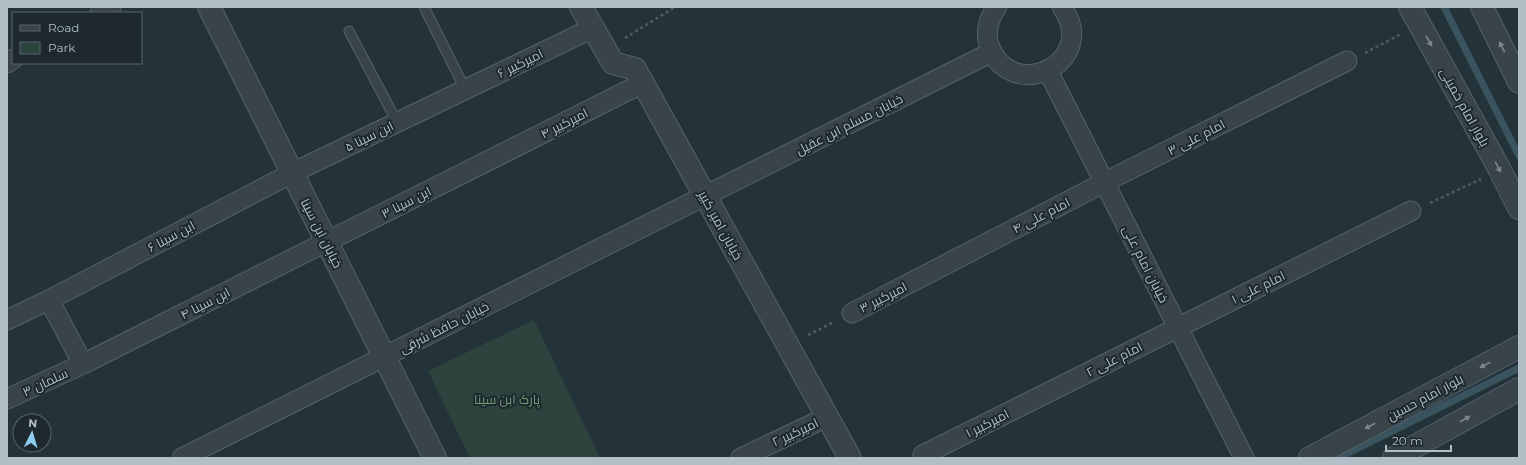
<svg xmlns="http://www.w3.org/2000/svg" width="1526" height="465" font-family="Montserrat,Cairo,sans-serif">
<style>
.green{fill:#2d433d}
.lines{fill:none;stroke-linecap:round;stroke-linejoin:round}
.stream{stroke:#39535f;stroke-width:7}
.service-casing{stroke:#566268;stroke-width:11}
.minor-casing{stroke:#566268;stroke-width:21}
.tertiary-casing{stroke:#566268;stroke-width:24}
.path{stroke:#4b5e5b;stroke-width:2.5;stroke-dasharray:3 3;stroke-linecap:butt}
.service{stroke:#38444a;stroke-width:9}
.minor{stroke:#38444a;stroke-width:19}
.tertiary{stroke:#38444a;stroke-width:22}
.oneway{fill:#7c888e}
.labels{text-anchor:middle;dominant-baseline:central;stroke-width:4;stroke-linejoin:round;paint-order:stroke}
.street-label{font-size:13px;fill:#b3bfc6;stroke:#1d292f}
.park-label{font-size:13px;fill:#749a73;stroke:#1d292f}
</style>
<rect width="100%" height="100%" fill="#243339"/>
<path class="green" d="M534 320 600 458H470L428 371Z"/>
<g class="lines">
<path class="stream" d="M1444 7 1519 156
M1338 458 1519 368"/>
<defs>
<path id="service" d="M424 7 465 89
M349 31 397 122"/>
<path id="minor" d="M997 7C989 17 985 32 989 45 1011 106 1101 62 1062 7
M100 13 111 7
M7 63 13 59
M1048 71 1244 458
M49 300 83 364
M852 313 1105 182 1347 61
M7 320 49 300 292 173 593 28
M7 399 83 364 643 83
M923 455 1411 211
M182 458 992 52
M741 458 827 417"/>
<path id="tertiary" d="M209 7 435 458
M581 7 613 63 635 69 850 458
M1410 7 1500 170 1519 208
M1482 7 1519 82
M1310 458 1519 347
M1394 458 1519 389"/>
</defs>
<use href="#service" class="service-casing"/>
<use href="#minor" class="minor-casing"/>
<use href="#tertiary" class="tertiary-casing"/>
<path class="path" d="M625 38 675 7
M1365 53 1401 34
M1430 203 1481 179
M808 335 834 322"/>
<use href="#service" class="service"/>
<use href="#minor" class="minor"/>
<use href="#tertiary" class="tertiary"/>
</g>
<defs><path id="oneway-solid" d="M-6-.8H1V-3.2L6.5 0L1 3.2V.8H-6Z"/></defs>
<g class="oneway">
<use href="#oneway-solid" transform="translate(1429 41) rotate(61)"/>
<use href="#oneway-solid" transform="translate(1502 47) rotate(-117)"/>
<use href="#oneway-solid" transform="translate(1498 167) rotate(62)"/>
<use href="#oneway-solid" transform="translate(1485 365) rotate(152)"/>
<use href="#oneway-solid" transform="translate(1465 419) rotate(-29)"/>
<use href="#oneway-solid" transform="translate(1370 426) rotate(152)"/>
</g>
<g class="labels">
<g class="street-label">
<text transform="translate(520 63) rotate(-26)">امیرکبیر ۶</text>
<text transform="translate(1465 107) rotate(61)">بلوار امام خمینی</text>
<text transform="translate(564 123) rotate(-27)">امیرکبیر ۴</text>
<text transform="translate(849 124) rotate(-27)">خیابان مسلم ابن عقیل</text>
<text transform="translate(369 136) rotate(-26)">ابن سینا ۵</text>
<text transform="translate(1196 137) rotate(-27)">امام علی ۳</text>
<text transform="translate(406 202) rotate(-27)">ابن سینا ۳</text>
<text transform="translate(1041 215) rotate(-27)">امام علی ۴</text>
<text transform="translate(721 225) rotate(61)">خیابان امیر کبیر</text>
<text transform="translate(322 233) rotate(63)">خیابان ابن سینا</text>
<text transform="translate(171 236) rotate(-28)">ابن سینا ۶</text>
<text transform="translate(1146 264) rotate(63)">خیابان امام علی</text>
<text transform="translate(1258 287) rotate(-26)">امام علی ۱</text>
<text transform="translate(883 297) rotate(-27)">امیرکبیر ۳</text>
<text transform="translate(205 303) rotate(-27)">ابن سینا ۴</text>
<text transform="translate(444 327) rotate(-27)">خیابان حافظ شرقی</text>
<text transform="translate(1114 359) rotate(-27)">امام علی ۲</text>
<text transform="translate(45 382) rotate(-25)">سلمان ۳</text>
<text transform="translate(1425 397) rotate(-28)">بلوار امام حسین</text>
<text transform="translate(987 423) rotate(-27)">امیرکبیر ۱</text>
<text transform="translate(795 432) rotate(-25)">امیرکبیر ۲</text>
</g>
<g class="park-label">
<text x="507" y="399">پارک ابن سینا</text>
</g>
</g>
<rect width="1526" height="465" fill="none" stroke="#b3bfc6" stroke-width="16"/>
<rect x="12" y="12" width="130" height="52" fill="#1d292f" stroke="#59656b"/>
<rect x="20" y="25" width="20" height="6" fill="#38444a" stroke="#59656b"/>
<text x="48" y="32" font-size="12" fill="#b3bfc6">Road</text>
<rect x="20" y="42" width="20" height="12" fill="#2d433d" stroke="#59656b"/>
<text x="48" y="52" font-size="12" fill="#b3bfc6">Park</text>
<g transform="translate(32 433) rotate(5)"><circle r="19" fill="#1d292f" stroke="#59656b"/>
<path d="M0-3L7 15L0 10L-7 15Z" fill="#8ecdf0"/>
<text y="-6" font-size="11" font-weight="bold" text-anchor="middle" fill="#b3bfc6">N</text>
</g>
<path d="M1386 445v6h65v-6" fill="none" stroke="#b3bfc6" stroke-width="2"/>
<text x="1392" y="445" font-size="12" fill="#b3bfc6" stroke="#1d292f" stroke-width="3" paint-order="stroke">20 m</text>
</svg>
